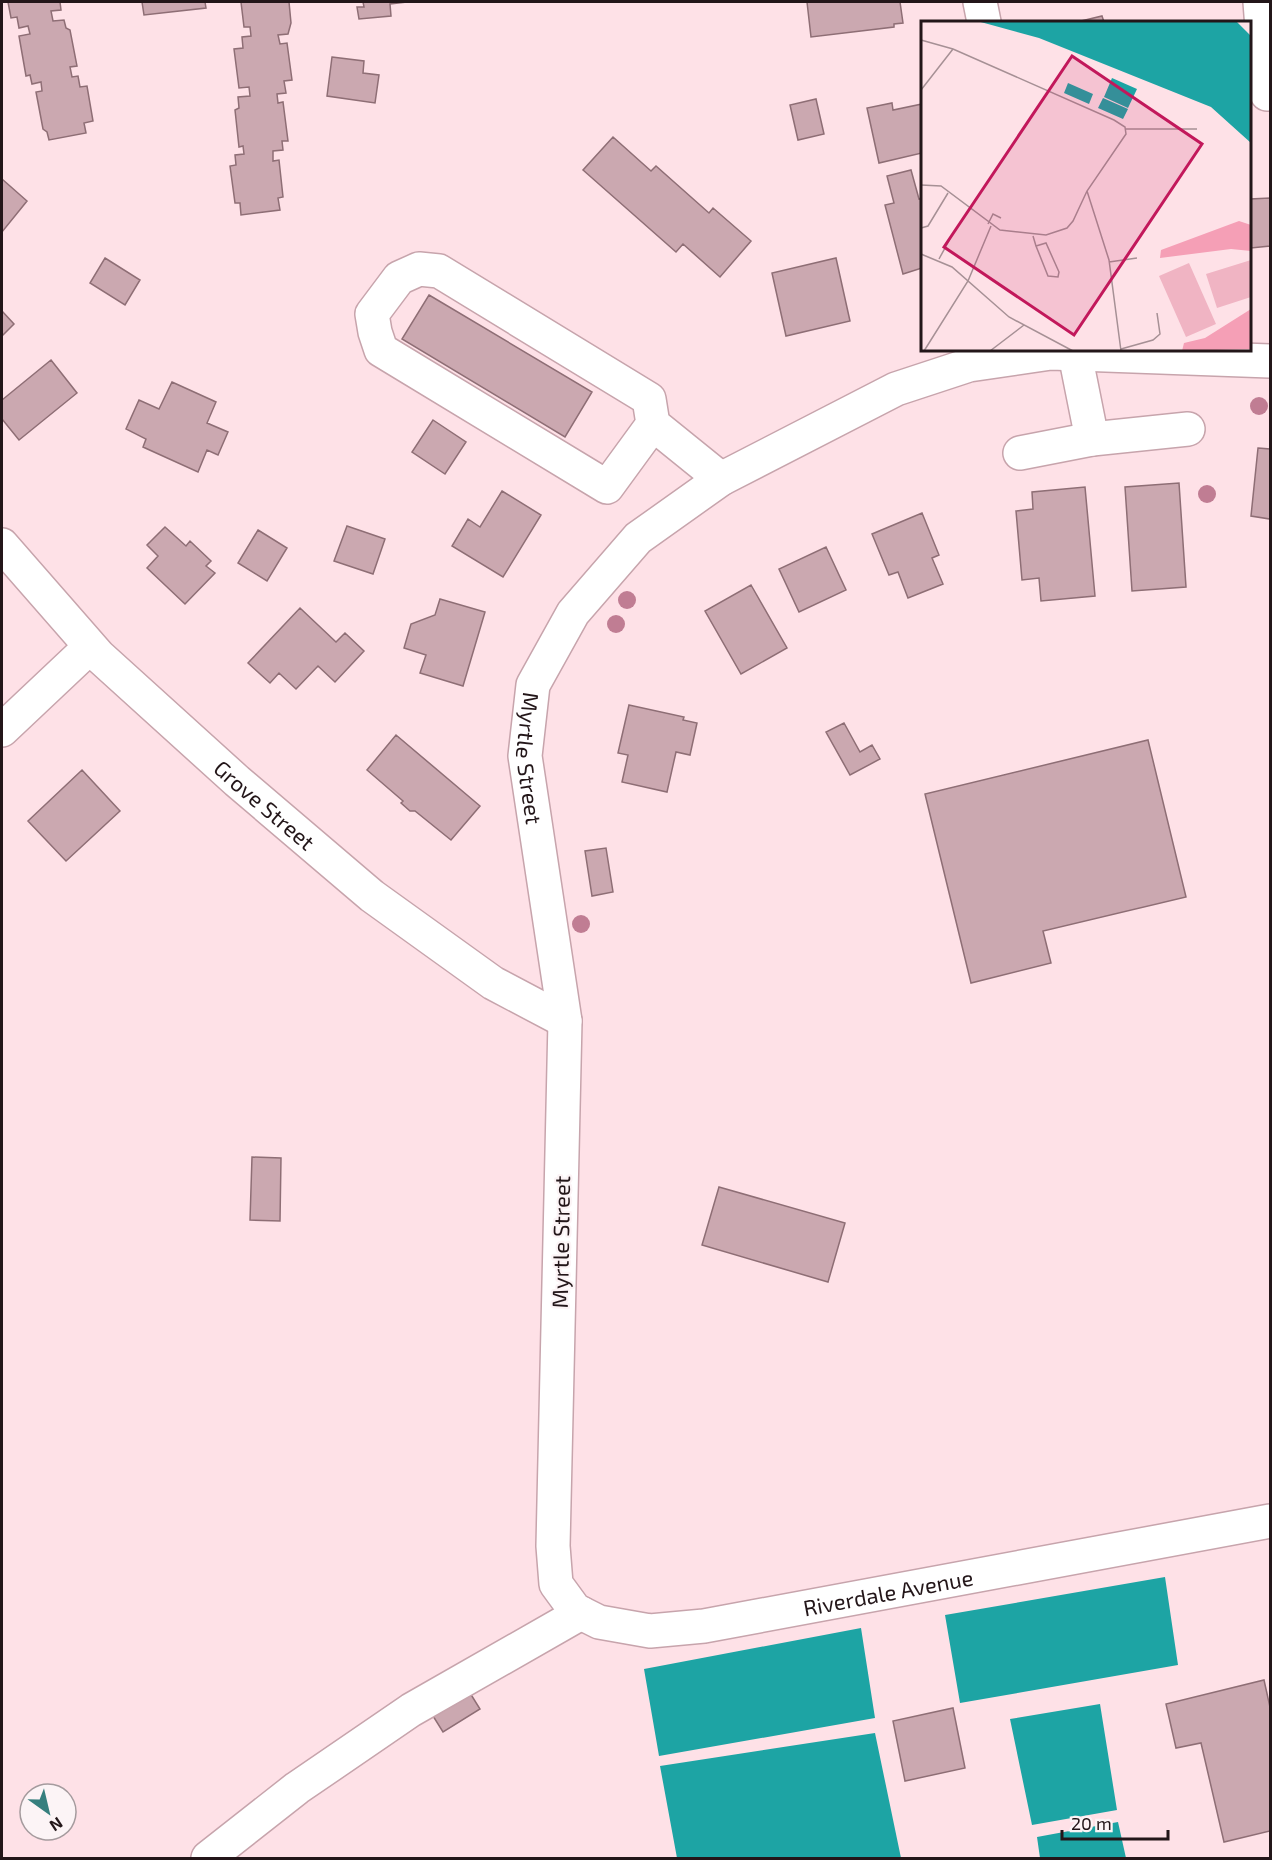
<svg xmlns="http://www.w3.org/2000/svg" width="1272" height="1860" font-family="'Exo 2',sans-serif">
<style>
.water{fill:#1da4a4}
.building{fill:#cba8b0;stroke:#8e6e75;stroke-width:1.5}
.lines{fill:none;stroke-linecap:round;stroke-linejoin:round}
.minor-casing{stroke:#c7a4ac;stroke-width:36}
.minor{stroke:#fff;stroke-width:33}
.tree{fill:#c07d93}
.labels{text-anchor:middle;dominant-baseline:central;stroke-width:4.5;stroke-linejoin:round;paint-order:stroke}
.street-label{font-size:22px;fill:#231619;stroke:#fcf4f6}
.inset-road{fill:none;stroke:#a69095;stroke-width:1.5}
.view{fill:#c2185b;fill-opacity:0.15;stroke:#c2185b;stroke-width:3}
.inset-edge{fill:none;stroke:#231619;stroke-width:3}
</style>
<rect width="100%" height="100%" fill="#fee1e7"/>
<path class="water" d="M1165 1577 1178 1665 960 1703 945 1615Z
M861 1628 875 1718 659 1756 644 1669Z
M1100 1704 1117 1810 1032 1825 1010 1719Z
M875 1733 901 1858H677L660 1766Z
M1118 1822 1126 1858H1040L1037 1837Z"/>
<path class="building" d="M8 2H60L61 10 51 11 53 21 64 20 66 28 70 30 77 66 70 67 72 77 78 76 80 87 87 86 93 121 84 123 86 133 49 140 47 132 43 129 36 92 42 91 41 82 32 84 30 75 26 76 19 36 30 34 28 26 19 28 17 17 11 18Z
M142 2H205L206 8 144 15Z
M241 2H289L291 23 288 34 278 35 280 44 287 43 292 80 284 81 286 93 277 94 278 103 283 102 288 141H282L283 150 273 151V161L279 160 283 197 278 198 280 210 241 215 240 203H235L230 166 236 165 235 155 244 154 243 146 239 147 235 110 239 108 238 97 250 96 249 87 239 88 234 49 243 48 242 37 251 36 250 27H244Z
M363 2H407L390 4 391 16 359 19 357 7H364Z
M807 2H900L903 23 894 24V27L811 37Z
M1102 16 1104 22H1077Z
M332 57 364 61 363 73 379 75 375 103 327 96Z
M816 99 824 134 798 140 790 105Z
M892 103 893 110 922 104V135H921L922 153 879 163 867 108Z
M613 137 651 171 656 166 709 213 713 208 751 241 720 277 683 244 676 252 583 170Z
M911 170 919 199 922 198V268L903 274 885 205 894 203 887 176Z
M2 179 27 201 2 232Z
M1270 198V246L1251 248 1250 199Z
M105 258 140 280 125 305 90 283Z
M836 258 850 321 786 336 772 273Z
M429 295 592 392 565 437 402 339Z
M2 311 14 324 2 336Z
M51 360 77 393 19 440 2 419V400Z
M172 382 216 402 207 423 228 432 218 455 207 450 198 472 143 447 146 439 126 429 139 400 159 409Z
M433 420 466 442 445 474 412 452Z
M1258 448 1270 449V519L1251 516Z
M1179 483 1186 587 1132 591 1125 487Z
M1085 487 1095 596 1041 601 1039 578 1022 580 1016 511 1033 509 1032 492Z
M502 491 541 515 503 577 452 546 468 519 480 527Z
M922 513 939 555 932 558 943 584 908 598 898 572 889 575 872 534Z
M347 526 385 539 373 574 334 561Z
M165 527 186 546 190 541 211 561 206 566 215 573 185 604 147 568 158 556 147 545Z
M258 530 287 548 267 581 238 563Z
M826 547 846 590 799 612 779 569Z
M751 585 787 648 741 674 705 611Z
M440 599 485 612 463 686 420 673 426 655 404 648 411 624 435 615Z
M300 608 336 642 345 633 364 651 335 682 318 666 296 689 279 673 270 683 248 663Z
M629 705 684 717 683 720 697 723 690 755 676 752 667 792 622 782 628 755 618 753Z
M844 723 860 752 872 745 880 759 850 775 826 732Z
M396 735 480 806 451 840 415 811H410L401 803 403 801 367 770Z
M1148 740 1186 897 1043 931 1051 963 971 983 925 794Z
M82 770 120 811 66 861 28 821Z
M606 848 613 892 592 896 585 851Z
M252 1157 281 1158 280 1221 250 1220Z
M719 1187 845 1223 828 1282 702 1245Z
M1264 1680 1270 1707V1831L1224 1842 1201 1743 1176 1748 1166 1704Z
M470 1693 480 1709 443 1732 433 1716Z
M953 1708 965 1768 905 1781 893 1721Z"/>
<g class="lines">
<defs>
<g id="minor">
<path d="M980 2 984 22"/>
<path d="M1260 2 1267 94"/>
<path id="s1" d="M1270 361 1051 353 969 365 896 389 721 479 638 538 573 613 533 685 525 756 565 1021 553 1546 556 1584 575 1610 599 1622 650 1631 704 1626 1270 1521"/>
<path d="M653 424 649 399 439 271 419 269 399 278 372 314 375 332 381 350 607 487 653 424 721 479"/>
<path d="M1092 439 1188 429"/>
<path d="M1020 453 1092 439 1075 354"/>
<path id="s2" d="M2 545 99 656 237 781 372 896 493 983 565 1021"/>
<path d="M2 730 90 647"/>
<path d="M208 1858 297 1788 411 1710 581 1613"/>
</g>
</defs>
<use href="#minor" class="minor-casing"/>
<use href="#minor" class="minor"/>
</g>
<g class="tree">
<circle cx="1259" cy="406" r="9"/>
<circle cx="1207" cy="494" r="9"/>
<circle cx="627" cy="600" r="9"/>
<circle cx="616" cy="624" r="9"/>
<circle cx="581" cy="924" r="9"/>
</g>
<g class="labels">
<g class="street-label">
<text stroke="none"><textPath href="#s1" startOffset="933">Myrtle Street</textPath></text>
<text stroke="none"><textPath href="#s2" startOffset="370">Grove Street</textPath></text>
<text transform="translate(560 1242) rotate(-89)">Myrtle Street</text>
<text stroke="none"><textPath href="#s1" startOffset="2114">Riverdale Avenue</textPath></text>
</g>
</g>
<g transform="translate(921 21)">
<rect width="330" height="330" fill="#fee1e7"/>
<path d="M330 239V276L296 287 285 253ZM268 242 295 303 265 316 238 255Z" fill="#f0b4c3"/>
<path d="M318 200 330 204V230L310 228 239 237 240 229ZM330 288V328L261 330 263 322 284 317Z" fill="#f59fb6"/>
<path d="M56 0H315L330 15V122L290 86 118 17ZM191 57 216 68 207 87 183 76ZM147 62 172 73 168 83 143 72ZM182 77 207 88 202 98 177 87Z" fill="#1da4a4"/>
<path class="inset-road" d="M0 19 32 28 193 99 204 106 205 113 166 170 152 200 146 207 125 214 79 209 20 165 0 164M0 69 32 28M205 108H276M166 170 188 239 200 330M67 203 72 193 80 197M0 207 7 205 27 172M112 215 115 225 125 222 138 251 137 256 127 255 115 225M0 233 31 246 88 296 152 330M18 238 30 216M188 241 216 237M200 328 232 319 239 313 236 292M3 330 47 260 70 205M69 330 103 304"/>
<path class="view" d="M151 35 281 123 153 314 23 226Z"/>
<rect width="330" height="330" class="inset-edge"/>
</g>
<rect width="1272" height="1860" fill="none" stroke="#231619" stroke-width="6"/>
<g transform="translate(48 1812) rotate(146)"><circle r="28" fill="#fcf4f6" stroke="#a59b9e" stroke-width="1.5"/>
<path d="M0-4.5L10 22L0 15L-10 22Z" fill="#367f7e"/>
<text y="-9" font-size="16" font-weight="bold" text-anchor="middle" fill="#231619">N</text>
</g>
<path d="M1062 1830v9h106v-9" fill="none" stroke="#231619" stroke-width="3"/>
<text x="1071" y="1830" font-size="18" fill="#231619" stroke="#fcf4f6" stroke-width="4.5" paint-order="stroke">20 m</text>
</svg>
